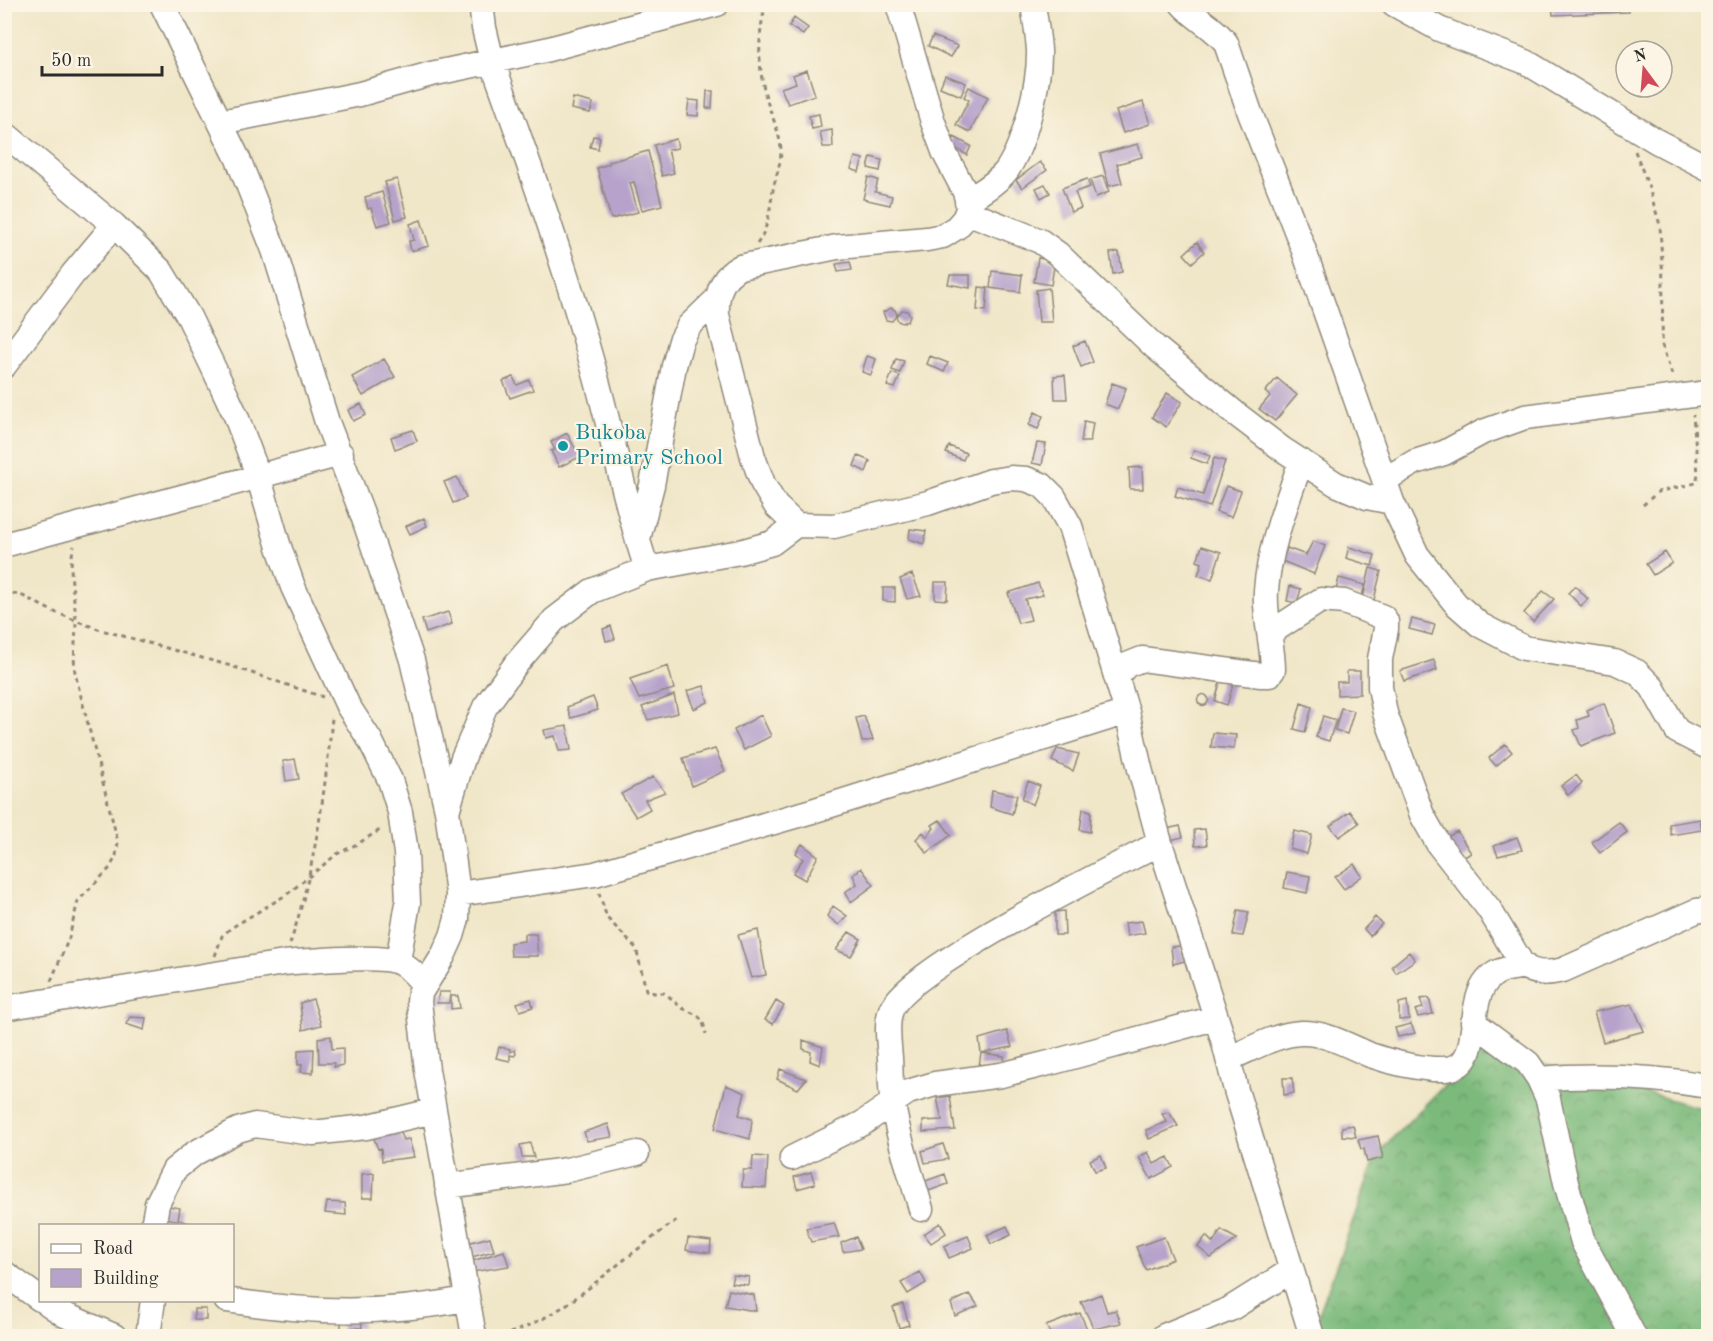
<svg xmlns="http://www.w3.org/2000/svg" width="1713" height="1341" font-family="'Old Standard TT',serif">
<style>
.forest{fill:url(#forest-crowns);stroke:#537253;stroke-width:1.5}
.building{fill:#b6a2cb}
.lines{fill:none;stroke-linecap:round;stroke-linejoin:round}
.minor-casing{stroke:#8e887a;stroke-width:27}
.path{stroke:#8e887a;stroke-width:3;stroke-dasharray:4.5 4.5;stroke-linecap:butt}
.minor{stroke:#fff;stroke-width:24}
.culture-dot{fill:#0f9aa8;stroke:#fcf5e5;stroke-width:2}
.labels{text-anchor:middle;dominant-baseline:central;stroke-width:4.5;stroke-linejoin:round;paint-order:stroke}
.culture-label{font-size:22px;fill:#0d838f;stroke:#fcf5e5;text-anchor:start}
</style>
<defs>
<pattern id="forest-crowns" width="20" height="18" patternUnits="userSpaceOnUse" patternTransform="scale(1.5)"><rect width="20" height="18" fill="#7bba7b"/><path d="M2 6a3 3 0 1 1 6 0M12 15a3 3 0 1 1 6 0" fill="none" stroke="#659765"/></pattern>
</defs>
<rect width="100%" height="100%" fill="#fcf5e5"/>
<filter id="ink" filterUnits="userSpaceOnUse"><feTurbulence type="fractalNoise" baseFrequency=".0167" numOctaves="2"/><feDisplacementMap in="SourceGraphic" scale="12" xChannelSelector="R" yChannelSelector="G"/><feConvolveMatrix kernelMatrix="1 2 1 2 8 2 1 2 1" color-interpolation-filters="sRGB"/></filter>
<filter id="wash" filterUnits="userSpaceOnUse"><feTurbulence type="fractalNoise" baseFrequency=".008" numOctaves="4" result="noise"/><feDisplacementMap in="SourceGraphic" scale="24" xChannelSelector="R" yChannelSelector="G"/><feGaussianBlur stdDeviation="1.35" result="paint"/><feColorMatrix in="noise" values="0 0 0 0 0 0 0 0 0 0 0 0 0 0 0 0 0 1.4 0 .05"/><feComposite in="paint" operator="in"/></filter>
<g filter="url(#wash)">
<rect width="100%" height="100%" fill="#f0e6c8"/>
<path class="forest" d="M1482 1047 1708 1110V1336H1323L1316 1322 1377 1154Z"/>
<g id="blocks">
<path class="building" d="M1552 4H1628L1629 12 1553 15Z
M794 18 808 28 803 35 789 26Z
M933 36 958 46 951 57 928 46Z
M807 70 815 95 788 104 781 88 796 83 793 75Z
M945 75 966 83 961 96 940 87Z
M969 87 988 97 970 132 956 125 969 100 964 97Z
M707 91H713L712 108H706Z
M573 98 593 103 590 113 571 109Z
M689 100 699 101 698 116 687 115Z
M1143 102 1150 124 1123 133 1116 111Z
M819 114 821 127 812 129 809 116Z
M832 130 833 147H823L820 132Z
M593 136 600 137 598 149 590 147Z
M954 137 971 146 967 155 950 145Z
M676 139 678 148 668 150 674 173 662 176 654 145Z
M1138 144 1142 157 1117 164 1122 183 1109 186 1100 154Z
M648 151 662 205 642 210 634 182 630 183 638 212 611 219 597 168 609 164V162Z
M855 157 863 159 859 172 851 169Z
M871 157 882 160 880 171 868 168Z
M1040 162 1047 170 1022 188 1016 180Z
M1103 176 1109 192 1096 197 1090 180Z
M868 177 878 180 875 192 892 196 890 205 863 199Z
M397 179 407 217 395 220 385 182Z
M1087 179 1090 187 1075 192 1081 208 1071 212 1062 188Z
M1045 184 1050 193 1041 198 1036 188Z
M382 192 391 222 377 226 371 208 368 209 365 197Z
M421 220 429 246 411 251 409 241 414 240 410 224Z
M1197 242 1204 252 1192 263 1184 254Z
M1119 252 1122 272 1113 274 1110 253Z
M1038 258 1055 261 1051 285 1034 282Z
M850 262 852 270 838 272 836 264Z
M992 271 1022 275 1020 292 990 288Z
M950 275H970V288L948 284Z
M979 287 988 288 986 311 977 310Z
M1049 288 1052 322H1039L1036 290Z
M891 308 895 310 897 315 902 310 907 311 910 315 908 321 902 323 898 321 896 316 892 321 886 320 883 312Z
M1085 341 1093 362 1081 367 1073 346Z
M867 356 876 359 871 375 862 372Z
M930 356 948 363 944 372 927 364Z
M384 359 395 377 363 396 352 377Z
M896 359 904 361 900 373 892 370Z
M892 373 900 376 895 388 887 386Z
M1065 375 1067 399H1055L1054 376Z
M513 377 517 385 529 380 533 390 510 398 503 381Z
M1277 378 1297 395 1275 421 1259 409 1270 396 1265 392Z
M1112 383 1126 388 1118 409 1105 404Z
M1167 393 1182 402 1166 427 1152 417Z
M361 404 366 415 353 421 348 410Z
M1035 412 1043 416 1038 429 1029 425Z
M1084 421 1093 423 1090 442H1081Z
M413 430 417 441 395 449 391 437Z
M567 433 580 457 559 467 551 451 555 450 551 442Z
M1037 443 1046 444 1042 465 1032 463Z
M949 446 966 453 963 460 946 453Z
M1194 450 1210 456 1207 464 1191 458Z
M858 456 870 461 866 472 854 466Z
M1214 458 1225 461 1210 507 1175 496 1178 487 1203 495Z
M1142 467 1143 489H1130L1129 468Z
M457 477 466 498 453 503 444 482Z
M1226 486 1241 491 1231 517 1216 512Z
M424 518 427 526 410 534 406 526Z
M910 529 926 531 924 544 909 539Z
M1313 541 1325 546 1314 574 1282 561 1287 548 1306 555Z
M1202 546 1221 552 1212 579 1198 575 1202 563 1197 561Z
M1349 547 1375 555 1372 566 1346 558Z
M1665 552 1672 563 1653 575 1646 564Z
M1370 568 1381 571 1374 600 1363 598Z
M912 574 921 596 907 599 900 579Z
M1339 578 1365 585 1362 596 1336 590Z
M935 582H948L947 600 935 599Z
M1038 583 1043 595 1025 599 1031 620 1018 623 1008 593Z
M1290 586 1301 589 1297 603 1287 601Z
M1575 586 1588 599 1581 606 1568 593Z
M883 588H895V602L883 601Z
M1543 591 1554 599 1533 622 1524 613Z
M448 612 452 624 426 633 422 620Z
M1412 619 1435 625 1432 635 1409 629Z
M611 626 615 639 606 641 603 629Z
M1434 660 1437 670 1404 681 1400 671Z
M668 666 674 689 639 699 630 679Z
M1347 671H1360V694L1337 695V682H1347Z
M1221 679 1234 682 1227 705 1215 701Z
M704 686 708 702 694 709 687 691Z
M1197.5 700a5.5 5.5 0 1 1 11 0a5.5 5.5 0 1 1-11 0Z
M674 695 678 713 648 720 642 707Z
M593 697 598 710 571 718 567 707Z
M1301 703 1312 707 1305 732 1294 729Z
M1604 703 1615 733 1581 746 1574 730 1579 728 1577 720 1589 716 1587 710Z
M1341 708 1354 711 1347 734 1335 730Z
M761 715 771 736 744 750 734 730Z
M864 716 873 740 862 742 856 718Z
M1323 716 1336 720 1329 741 1316 737Z
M567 726 571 750 559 751 555 736 546 738 544 730Z
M1213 733 1236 735 1234 749 1211 747Z
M1505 744 1512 752 1496 766 1489 758Z
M715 749 725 771 692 786 683 758Z
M1057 749 1079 754 1073 771 1052 761Z
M295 759 299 779 286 781 283 761Z
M1576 775 1582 783 1568 795 1561 786Z
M653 777 665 792 645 800 650 809 636 817 621 794Z
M1028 781 1040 786 1033 805 1022 799Z
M992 790 1017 795 1012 814 990 807Z
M1083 809 1091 811 1090 832 1080 830Z
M1350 811 1359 823 1339 837 1330 826Z
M1700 819 1702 830 1671 835 1669 824Z
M940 820 951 835 927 853 916 839 923 832 927 837 934 828 932 825Z
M1619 822 1627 832 1600 853 1592 842Z
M1180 826 1183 837 1165 841 1162 830Z
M1205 829 1207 845 1195 846 1194 830Z
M1294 831 1312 835 1307 854 1290 849Z
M1457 831 1471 853 1460 860 1446 838Z
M1517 837 1522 850 1498 856 1494 846Z
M802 844 818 856 805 880 793 873 803 859 796 853Z
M1354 864 1362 876 1344 889 1335 877Z
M861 868 874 885 851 902 845 892 857 884 853 875Z
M1287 872 1310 876 1307 893 1284 888Z
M833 906 847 916 839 925 827 916Z
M1238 910 1249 912 1243 936 1233 935Z
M1064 911 1065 935H1055V912Z
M1375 917 1382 924 1370 936 1364 929Z
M1142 921 1145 933 1127 936 1125 923Z
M758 930 766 975 751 978 738 935Z
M849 932 861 939 851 956 836 950Z
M524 934H536L538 956H511L510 943 524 941Z
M1180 946 1185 961 1173 964 1171 947Z
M1409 952 1415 960 1396 973 1392 966Z
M439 992H450L449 1003H437Z
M451 996H458L460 1008 451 1009Z
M1429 998 1433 1014 1418 1017 1415 1010 1423 1008 1420 999Z
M313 999 321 1025 303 1030 300 1003Z
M531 999 533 1007 520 1011 517 1003Z
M776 1001 784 1006 773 1024 765 1020Z
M1407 1001 1409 1019 1399 1020V1003Z
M1632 1004 1644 1031 1603 1042 1594 1012Z
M130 1017 146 1018 144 1030 126 1024Z
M1411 1024 1415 1033 1398 1037 1395 1028Z
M1007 1031 1012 1047 981 1053 979 1039Z
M331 1036 332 1049 343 1048V1065L334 1067V1063H319L318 1038Z
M803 1040 823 1047 820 1065 810 1061 811 1052 803 1049Z
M499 1047 510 1049V1052L515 1050 516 1054 514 1056 510 1055V1061L496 1058Z
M314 1049 313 1073 301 1072 302 1064 298 1065V1050Z
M981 1053 1004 1056 1005 1066H979Z
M780 1069 806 1079 798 1089 777 1079Z
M1283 1078H1292L1294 1093 1284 1095Z
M726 1085 745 1093 739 1115 752 1119 750 1139 715 1129Z
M950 1096 955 1130 923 1132V1121L942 1120 937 1098Z
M1169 1112 1178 1126 1149 1139 1146 1130 1167 1122 1162 1114Z
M396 1122 403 1140 409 1139 414 1157 382 1161 381 1148 378 1149 371 1131Z
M608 1124 612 1137 587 1141 584 1132Z
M1353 1125 1356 1137 1342 1136V1127Z
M1378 1136 1383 1158 1367 1162 1364 1149H1361L1358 1140Z
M530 1143 534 1157H522L520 1145Z
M943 1144 948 1159 925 1163 922 1151Z
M1148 1152 1154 1164 1168 1157 1173 1167 1151 1179 1139 1157Z
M1101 1155 1106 1168 1095 1171 1090 1160Z
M753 1156 768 1157 766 1188 742 1187 743 1170H752Z
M811 1172 815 1184 797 1189 794 1177Z
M374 1173 373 1198H362V1174Z
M945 1174 948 1184 923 1193 920 1183Z
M327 1202 345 1203 346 1215 325 1213Z
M157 1204 180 1208 178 1220 201 1226H175L176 1220 155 1216Z
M834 1223 839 1237 811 1242 806 1228Z
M940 1223 946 1233 931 1243 924 1234Z
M1007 1226 1011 1235 991 1244 987 1235Z
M1221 1230 1237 1239 1211 1258 1198 1247 1206 1236 1213 1243Z
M968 1236 973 1248 949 1258 944 1246Z
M490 1237 494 1251 464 1259 460 1245Z
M856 1237 861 1249 843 1252 841 1243Z
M1164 1237 1173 1259 1146 1270 1136 1247Z
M688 1238 711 1241 710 1253 686 1250Z
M504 1251 509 1266 472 1272 469 1262Z
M920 1272 926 1283 908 1294 901 1283Z
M733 1275 749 1277 748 1285 731 1283Z
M729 1290 754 1295 756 1311 725 1306Z
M970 1294 978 1306 955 1316 951 1303Z
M1101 1294 1107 1312 1116 1310 1121 1323 1094 1329 1081 1302Z
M903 1304 909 1325 899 1328 893 1307Z
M194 1309H206V1320H194Z
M1080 1313 1088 1331 1077 1336H1052L1046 1326Z
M361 1318 362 1328H352L353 1336H341V1319Z"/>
</g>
</g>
<g filter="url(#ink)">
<use href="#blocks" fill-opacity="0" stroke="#8e887a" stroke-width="1.5"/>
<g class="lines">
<defs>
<path id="minor" d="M162 4 238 159 274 250 327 422 362 513 412 660 447 810 458 894 457 919 452 936 443 956 420 993 419 1002 427 1070 474 1336
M481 4 484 28 492 61C528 161 564 261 592 363 612 431 624 502 647 569
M898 4 933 122 945 154 965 192 969 207 964 219 957 227 943 236 927 239 837 247 740 267C721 277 716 294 717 315L753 457 763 484 776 506 796 525 834 526 850 522 928 503 991 481 1011 478 1026 479 1042 485 1054 497 1070 526 1127 712 1140 769 1160 843 1223 1039 1236 1090 1312 1336
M1182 4C1195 19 1215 27 1226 43L1250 113 1303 248 1392 502 1417 555 1456 604 1480 625 1524 648 1615 662 1637 672 1652 687 1677 731 1708 747
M1394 4 1439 29 1526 62 1656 141 1708 168
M221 122 360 94 431 74 545 50 717 4
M4 133 114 225 161 271 189 317 215 371 236 416 258 475 278 544 293 587 348 706 370 740 390 780 400 812 406 853 408 903 398 961
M967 201C981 192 997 183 1007 170 1025 143 1040 82 1039 50 1038 35 1035 19 1033 4
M967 212 1040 241 1058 254 1155 347 1236 414 1282 449 1336 484 1367 497 1392 502
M4 366 73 274 114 225
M1384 480 1415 462 1444 453 1483 432 1525 417 1708 393
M638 539 652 485 674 366 681 341 689 326 716 300
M4 545 341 454
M1270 633 1321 600 1344 602 1383 617 1386 621V629L1380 659V687L1385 713 1422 815 1439 845 1489 909 1522 964C1533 975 1548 974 1563 970L1696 911 1708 909
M1116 677 1127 665 1142 659 1261 675H1269L1273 670C1273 644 1264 617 1266 591 1269 547 1287 503 1301 461
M448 808 463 758 485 707 516 664 554 620 592 591 647 569 740 552 772 543 796 525
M458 894 595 874 812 811 1127 712
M4 1008 284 963C306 961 383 954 400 963 410 968 417 976 424 985
M1473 1022 1528 1063 1539 1079 1548 1099 1566 1183 1583 1242 1634 1336
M1228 1059C1250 1050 1276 1034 1301 1033 1325 1032 1349 1046 1370 1055 1390 1062 1411 1067 1433 1069 1440 1069 1448 1070 1455 1067 1485 1055 1461 991 1498 972 1506 968 1516 968 1525 966
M1539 1079C1596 1074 1652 1077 1708 1086
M792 1158 863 1123 908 1092 935 1084 1001 1075 1057 1061 1215 1018
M447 1186 567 1170 637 1153
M921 1209C911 1174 898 1139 893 1104 890 1089 891 1073 890 1058 889 1044 886 1027 890 1013 901 971 1114 867 1160 843
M153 1226 157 1204 174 1170 195 1153 238 1130 255 1125 313 1133 366 1127 433 1111
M4 1273 40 1299
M43 1300 65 1315 114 1336
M226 1300C309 1313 384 1315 466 1299
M148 1336 153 1300
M1164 1336 1230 1309 1292 1270"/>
</defs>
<use href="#minor" class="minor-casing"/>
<path class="path" d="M1635 151 1648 185 1660 225 1663 281 1662 345 1673 378
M757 244C768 228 769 214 772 196 774 180 781 166 781 150 780 133 772 117 767 101 758 71 757 35 766 4
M1643 505 1658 492 1696 483 1698 474 1693 415
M4 591 23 596 52 611 98 629 231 666 323 697
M599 893 607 918 636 948 646 990 654 993H664C671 997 677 1005 684 1009 700 1017 702 1015 706 1034
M290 944C314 872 325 794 332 718
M215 956 222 936 231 928 286 895 337 854 359 843 383 828
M51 981 69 938 78 901 110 868 116 856 118 842 75 673C73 656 76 639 76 621 75 595 67 571 74 546
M501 1336C552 1320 579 1296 620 1263 639 1248 659 1233 679 1218"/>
<use href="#minor" class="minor"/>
</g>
</g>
<circle class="culture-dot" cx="563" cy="446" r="6"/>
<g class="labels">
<g class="culture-label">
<text x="575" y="433">Bukoba<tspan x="575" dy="25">Primary School</tspan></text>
</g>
</g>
<rect width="1713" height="1341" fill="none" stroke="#fcf5e5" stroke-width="24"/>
<rect x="39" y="1224" width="195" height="78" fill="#fcf5e5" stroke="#a8a49b" stroke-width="1.5"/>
<rect x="51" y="1244" width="30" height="9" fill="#ffffff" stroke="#a8a49b" stroke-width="1.5"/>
<text x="93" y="1254" font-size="18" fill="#2b2b2b">Road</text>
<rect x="51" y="1269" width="30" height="18" fill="#b6a2cb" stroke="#a8a49b" stroke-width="1.5"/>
<text x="93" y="1284" font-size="18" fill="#2b2b2b">Building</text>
<g transform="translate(1644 69) rotate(344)"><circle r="28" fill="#fcf5e5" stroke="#a8a49b" stroke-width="1.5"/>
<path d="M0-4.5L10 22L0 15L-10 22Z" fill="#d1495b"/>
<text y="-9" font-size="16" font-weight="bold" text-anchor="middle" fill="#2b2b2b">N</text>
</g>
<path d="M42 66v9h120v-9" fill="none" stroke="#2b2b2b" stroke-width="3"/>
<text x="51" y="66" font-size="18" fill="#2b2b2b" stroke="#fcf5e5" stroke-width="4.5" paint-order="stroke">50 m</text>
</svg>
